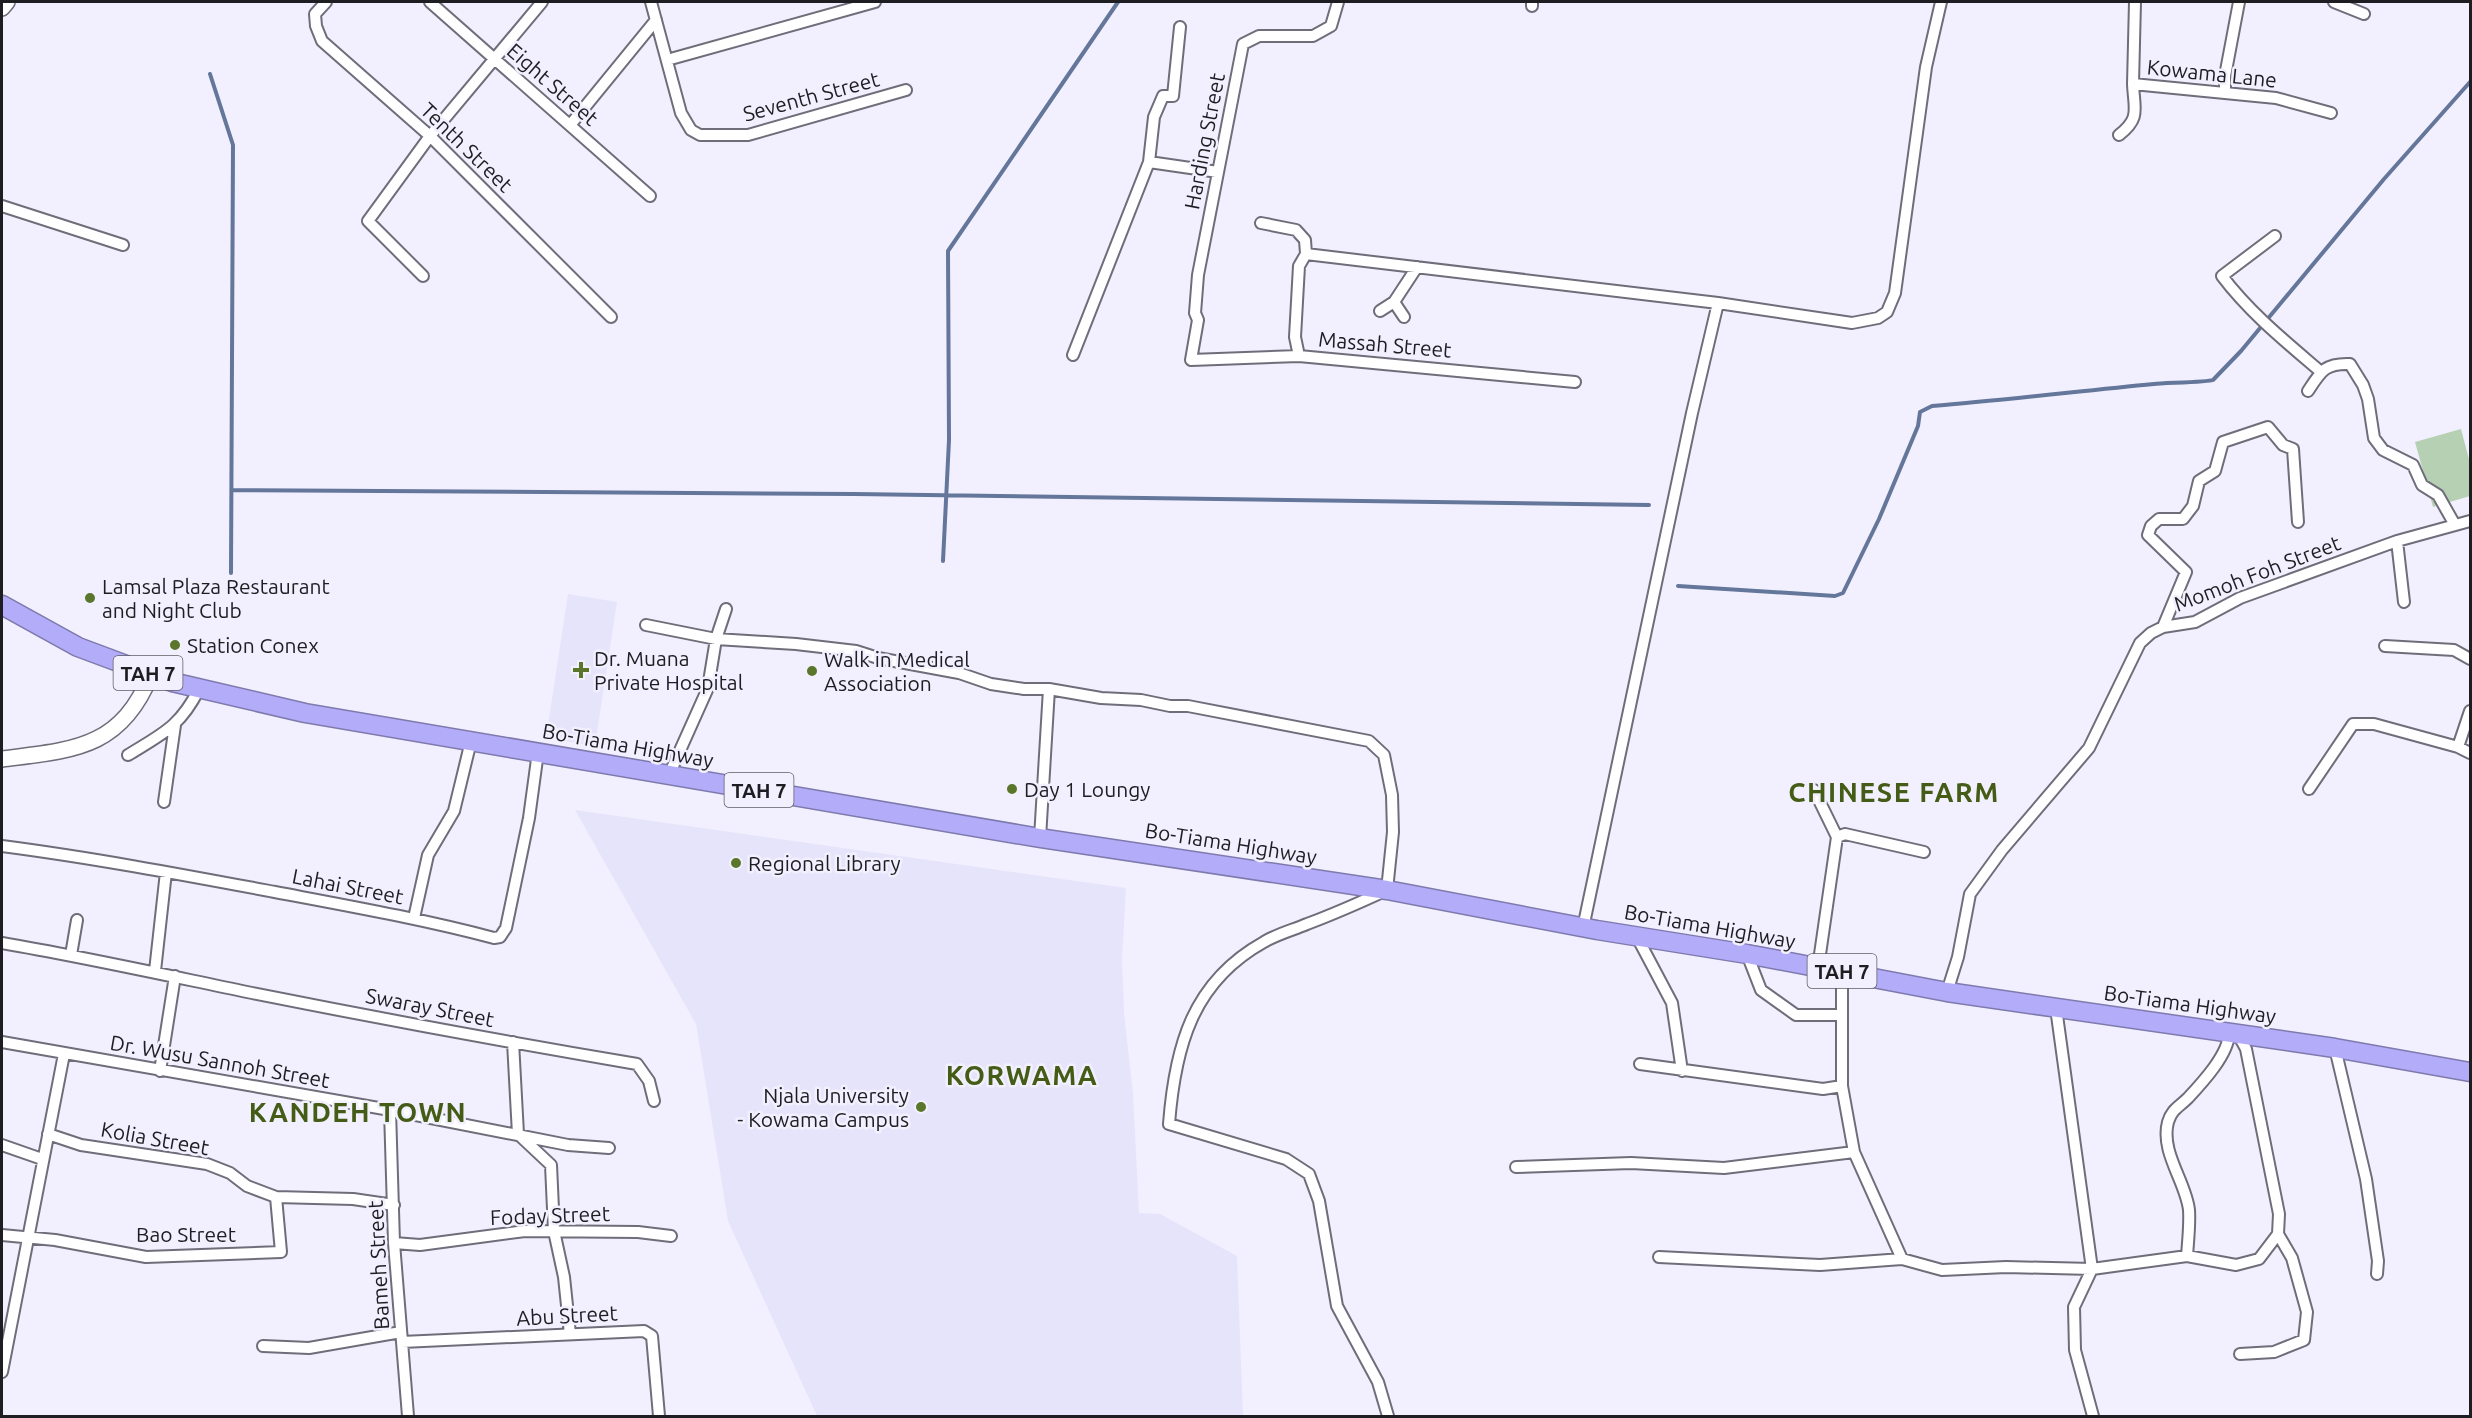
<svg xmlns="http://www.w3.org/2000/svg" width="2472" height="1418" font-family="Ubuntu,sans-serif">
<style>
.built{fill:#e6e4fa}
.green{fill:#b6d0b4}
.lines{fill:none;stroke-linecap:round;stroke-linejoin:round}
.stream{stroke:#64769a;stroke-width:4}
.street-casing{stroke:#6f6d79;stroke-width:14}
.secondary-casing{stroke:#6f6d79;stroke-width:18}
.highway-casing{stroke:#7e7aad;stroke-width:21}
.street{stroke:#fff;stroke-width:10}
.secondary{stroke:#fff;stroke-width:15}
.highway{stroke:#b3acf8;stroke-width:18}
.poi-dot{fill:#5a762a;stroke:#f2f0fe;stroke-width:2}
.labels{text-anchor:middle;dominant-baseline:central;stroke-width:5;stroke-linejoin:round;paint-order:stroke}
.shield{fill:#f2f0fe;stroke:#5d5c64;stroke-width:1.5}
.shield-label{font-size:20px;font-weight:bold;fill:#1d1d22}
.street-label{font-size:21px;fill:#1d1d22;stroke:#f2f0fe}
.poi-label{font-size:21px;fill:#1d1d22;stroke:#f2f0fe;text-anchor:start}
.district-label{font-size:27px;font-weight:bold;letter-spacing:1.5px;fill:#445c15;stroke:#f2f0fe}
</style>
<rect width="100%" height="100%" fill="#f2f0fe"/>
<path class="built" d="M568 594 617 602 595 746 546 738Z
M575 810 1126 888 1122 959 1124 1013 1133 1093 1139 1213 1160 1214 1237 1256 1243 1416H817L728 1221 696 1024Z"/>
<path class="green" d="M2461 429 2470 463V496L2433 507 2415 442Z"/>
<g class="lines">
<path class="stream" d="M210 74 233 145 231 573
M232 490 854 494 1649 505
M943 561 949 440 948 251 1118 2
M1678 586 1835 596 1843 593 1879 519 1918 426 1920 412 1932 406C2006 400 2080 391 2154 384 2163 383 2209 382 2213 380L2241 351 2384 179 2470 82"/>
<defs>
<path id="street" d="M326 2 315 14 316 26 322 41 430 136 611 317
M430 2 650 196
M651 2 681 113 691 130 700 135H748L906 90
M1338 2 1331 26 1313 36H1259L1243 44 1198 275 1195 313 1198 320 1191 360 1299 356 1575 382
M2135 2 2133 84 2276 98 2331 113
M2334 2 2364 14
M1532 6V2
M667 60 875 2
M2225 92V76L2239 2
M571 124 656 20
M2119 135C2141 118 2134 109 2133 84
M1149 162 1218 172
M2 206 123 245
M1261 223 1296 230 1305 240 1306 254 1299 266 1295 337 1299 356
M2275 236 2222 276C2250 313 2286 342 2321 372
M1306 254 1718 303 1852 323 1878 318 1887 312 1895 293 1926 67 1941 2
M423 276 368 221 430 136 542 2
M1394 302 1404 317
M1380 311 1394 302 1417 267
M1073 355 1149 162 1154 117 1163 96H1173L1180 27
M2308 391C2321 371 2325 363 2350 364L2363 385 2368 399 2374 438 2383 450 2413 465 2422 485 2438 495 2455 525
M2397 541 2404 602
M646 625 716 639 796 644 856 651 878 658 959 673 991 684 1024 689H1049L1040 838
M2163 627 2186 572 2148 535 2151 526 2159 519H2183L2193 506 2199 481 2215 471 2223 442 2268 427 2283 445 2293 449 2298 522
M2385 646 2454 650 2470 659
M1049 689 1101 698 1141 700 1170 706H1188L1369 741 1384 755 1392 795 1393 832 1387 890C1361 902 1334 914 1307 924 1293 930 1277 934 1264 942 1192 982 1175 1047 1169 1124L1286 1159 1309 1174 1319 1201 1337 1306 1378 1382 1388 1416
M2458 747 2470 711
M128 755C162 734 180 727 199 689
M669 775 708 688 716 639 726 609
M2309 789 2353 724H2374L2458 747 2470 753
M1814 790 1837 837
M164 802 175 725
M2 846C94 858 184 875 275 892 349 906 422 919 494 938L500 937 506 928 529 818 538 752
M414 918 428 855 454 811 471 741
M1583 928 1692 413 1718 303
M1637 937 1672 1003 1682 1071
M2 943C84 957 165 975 247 992 377 1018 507 1042 637 1064L649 1081 654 1101
M1747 954 1761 990 1796 1015H1842
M71 955 77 920
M1818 968 1837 837 1845 834 1924 852
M155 971 166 872
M1947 992 1958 957 1970 894 2002 850 2089 748 2140 643 2151 633 2163 627 2195 622 2240 598 2397 541 2470 521
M2056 1008 2092 1269 2187 1256 2236 1265 2259 1259 2278 1234 2279 1214 2246 1049 2238 1034
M2 1042 390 1110 568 1145 609 1148
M513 1042 518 1134 551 1165 554 1231 564 1277 570 1334
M2335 1048 2366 1179 2378 1261 2377 1274
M1640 1064 1823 1089 1842 1086
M160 1071 175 976
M390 1110 394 1243 408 1416
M48 1134 81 1145 207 1164 230 1173 247 1186 276 1197 353 1199 394 1205
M2 1145 42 1159
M1516 1167 1631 1163 1724 1168 1854 1152
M2 1235 55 1240 146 1257 281 1252 276 1197
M394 1243 420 1245 525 1231 638 1232 671 1236
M2187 1256C2188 1241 2190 1225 2189 1210 2186 1182 2160 1152 2168 1122 2172 1109 2179 1107 2188 1098 2202 1083 2229 1054 2229 1033
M1659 1257 1820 1265 1902 1259 1854 1152 1842 1086V971
M1902 1259 1942 1270 2006 1267 2092 1269 2074 1307 2075 1350 2093 1416
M402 1342 644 1331 652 1336 659 1416
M263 1346 309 1348 401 1332
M2240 1354 2274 1352 2304 1340 2307 1312 2292 1258 2278 1234
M2 1372 64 1054"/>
<path id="secondary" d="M2 8 7 2
M2 759C73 750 121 749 151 674"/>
<path id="highway" d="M2 605 78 647 172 682 305 713 1040 838 1387 890 1597 930 1747 954 1947 992 2335 1048 2470 1072"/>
</defs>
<use href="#street" class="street-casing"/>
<use href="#secondary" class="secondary-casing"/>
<use href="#highway" class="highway-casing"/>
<use href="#street" class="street"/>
<use href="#secondary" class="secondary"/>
<use href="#highway" class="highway"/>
</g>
<g class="poi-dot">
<circle cx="90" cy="598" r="6"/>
<circle cx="175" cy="645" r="6"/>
<path d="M578 661h6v6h6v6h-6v6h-6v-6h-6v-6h6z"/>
<circle cx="812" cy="671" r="6"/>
<circle cx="1012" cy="789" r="6"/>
<circle cx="736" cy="863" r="6"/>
<circle cx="921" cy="1107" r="6"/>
</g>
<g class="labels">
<g class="shield">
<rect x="113.5" y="656" width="69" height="34" rx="4.5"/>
<rect x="724.5" y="773" width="69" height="34" rx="4.5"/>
<rect x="1807.5" y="954" width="69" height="34" rx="4.5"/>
</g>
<g class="shield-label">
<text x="148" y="673">TAH 7</text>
<text x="759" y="790">TAH 7</text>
<text x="1842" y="971">TAH 7</text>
</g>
<g class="street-label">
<text transform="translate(2212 73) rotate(6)">Kowama Lane</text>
<text transform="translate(553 84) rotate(41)">Eight Street</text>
<text transform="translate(811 96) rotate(-15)">Seventh Street</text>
<text transform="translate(1204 141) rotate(-79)">Harding Street</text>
<text transform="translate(467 147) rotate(44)">Tenth Street</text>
<text transform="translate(1385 344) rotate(5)">Massah Street</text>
<text transform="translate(2257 573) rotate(-21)">Momoh Foh Street</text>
<text transform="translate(628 745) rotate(10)">Bo-Tiama Highway</text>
<text transform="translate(1231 843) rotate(9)">Bo-Tiama Highway</text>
<text transform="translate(348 886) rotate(11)">Lahai Street</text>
<text transform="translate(1710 926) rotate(10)">Bo-Tiama Highway</text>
<text transform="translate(2190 1004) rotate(8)">Bo-Tiama Highway</text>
<text transform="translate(430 1007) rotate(11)">Swaray Street</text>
<text transform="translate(220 1061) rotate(10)">Dr. Wusu Sannoh Street</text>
<text transform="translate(155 1138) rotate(10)">Kolia Street</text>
<text transform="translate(550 1215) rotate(-2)">Foday Street</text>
<text x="186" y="1234">Bao Street</text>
<text transform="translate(378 1265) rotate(-93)">Bameh Street</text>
<text transform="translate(567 1315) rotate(-3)">Abu Street</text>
</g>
<g class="poi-label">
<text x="102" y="586">Lamsal Plaza Restaurant<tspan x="102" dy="24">and Night Club</tspan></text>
<text x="187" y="645">Station Conex</text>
<text x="594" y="658">Dr. Muana<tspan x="594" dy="24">Private Hospital</tspan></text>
<text x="824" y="659">Walk in Medical<tspan x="824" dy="24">Association</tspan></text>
<text x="1024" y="789">Day 1 Loungy</text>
<text x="748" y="863">Regional Library</text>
<text x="909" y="1095" text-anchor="end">Njala University<tspan x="909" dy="24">- Kowama Campus</tspan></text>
</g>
<g class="district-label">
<text x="1894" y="792">CHINESE FARM</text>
<text x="1022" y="1075">KORWAMA</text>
<text x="358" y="1112">KANDEH TOWN</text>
</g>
</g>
<rect width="2472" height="1418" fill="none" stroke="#1d1d22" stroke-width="6"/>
</svg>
